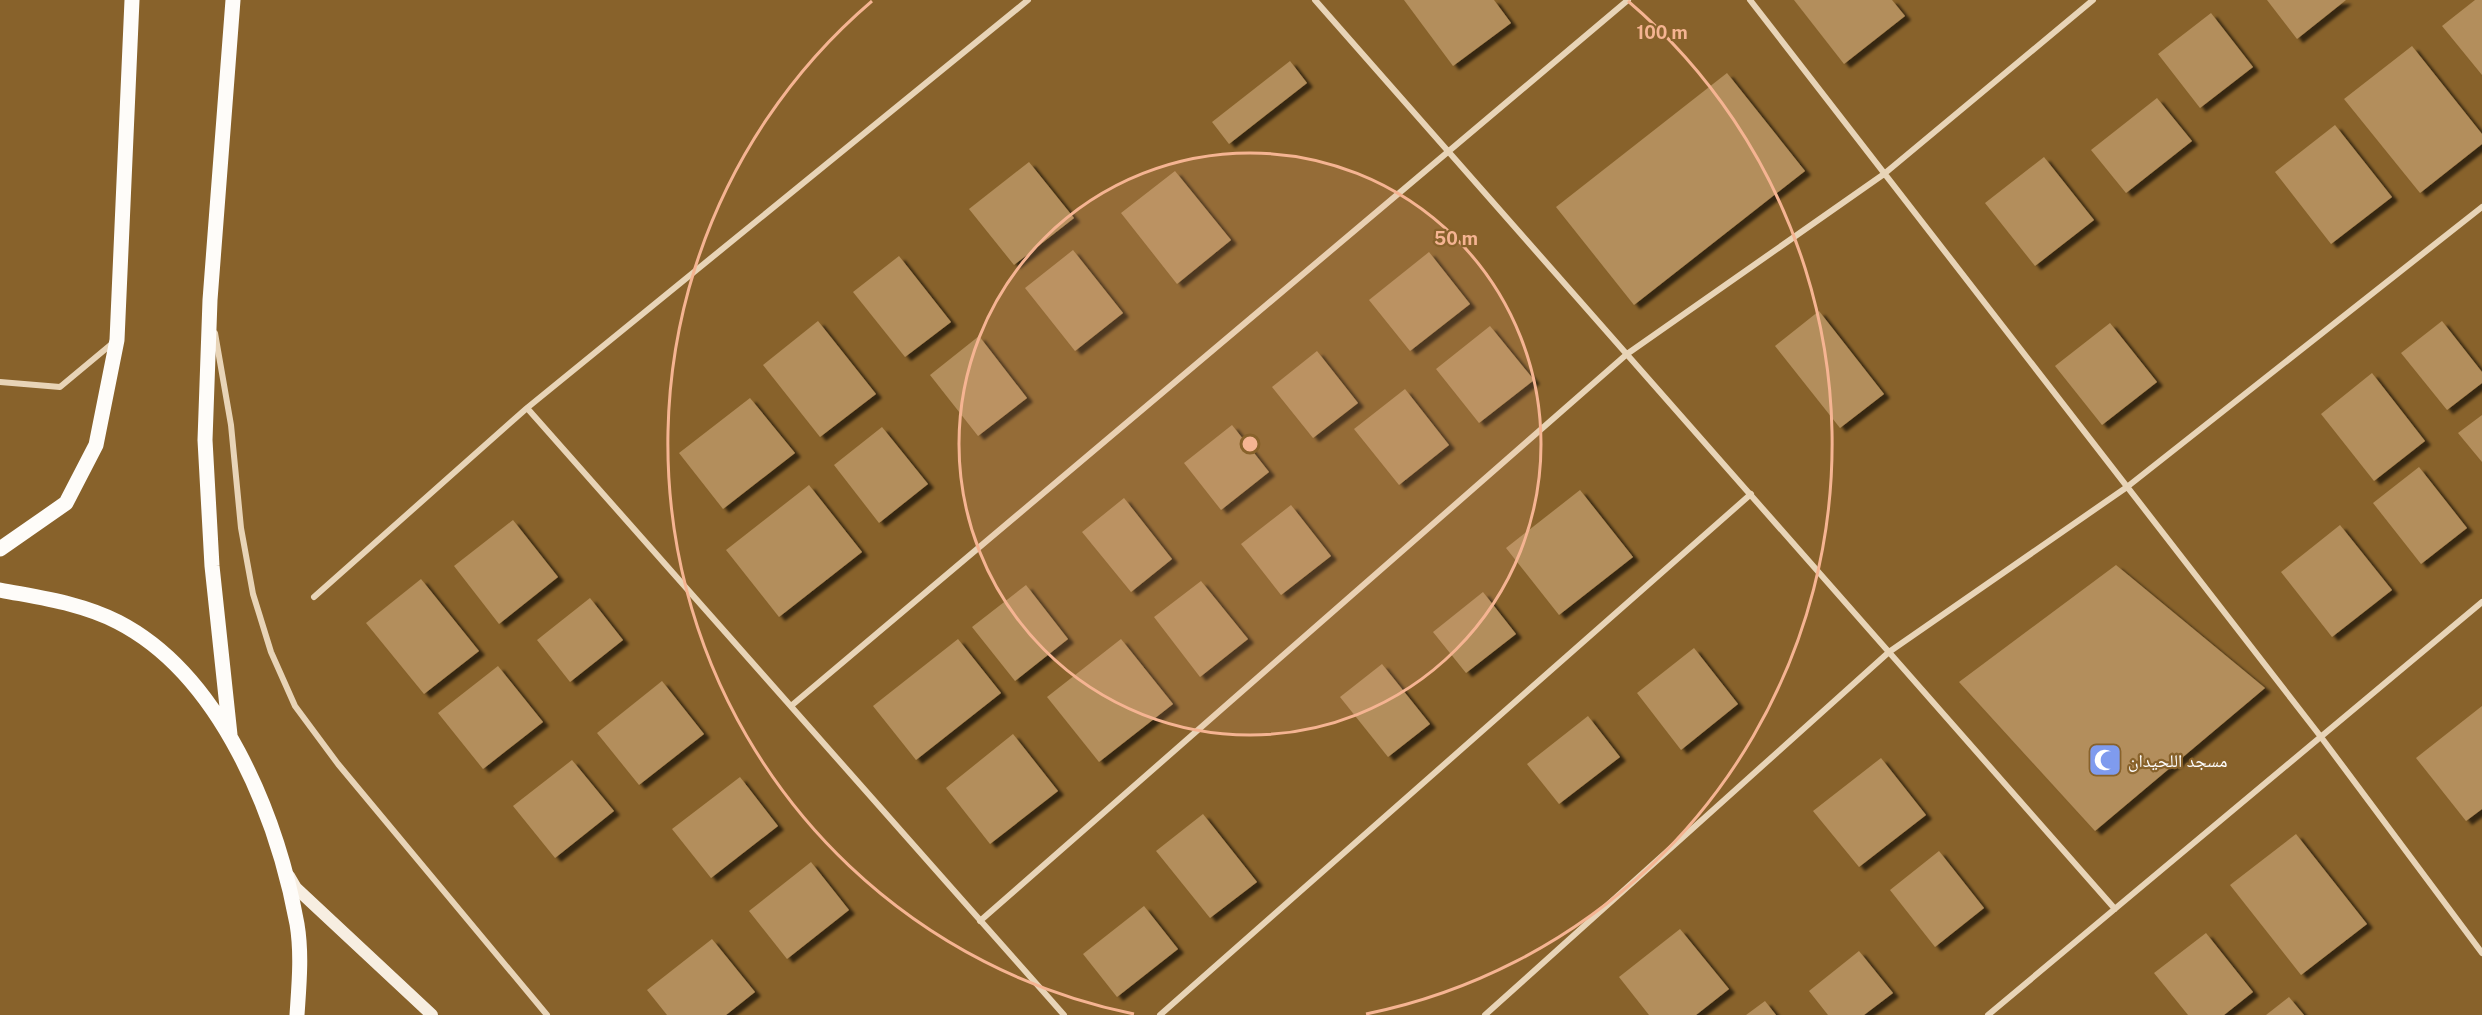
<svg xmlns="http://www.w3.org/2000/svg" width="2482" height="1015" font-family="'Public Sans','Noto Naskh Arabic',sans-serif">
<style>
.building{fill:#b38e5b;filter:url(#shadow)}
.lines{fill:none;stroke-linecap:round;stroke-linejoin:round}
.minor{stroke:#e8d4b7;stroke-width:6}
.secondary{stroke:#f7eee1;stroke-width:12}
.primary{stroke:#fefcf9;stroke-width:15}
.ring{fill:none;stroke:#f5b492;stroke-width:3}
.labels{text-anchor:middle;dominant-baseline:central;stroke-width:4.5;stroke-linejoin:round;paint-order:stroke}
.poi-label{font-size:18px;fill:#fff;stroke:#88622b;text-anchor:start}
.centre{fill:#f5b492;stroke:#88622b;stroke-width:3}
.ring-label{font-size:18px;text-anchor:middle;font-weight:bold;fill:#f5b492;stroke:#88622b;stroke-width:4.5;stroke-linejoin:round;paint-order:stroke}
</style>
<defs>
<filter id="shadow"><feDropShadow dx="6" dy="4" stdDeviation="1.5" flood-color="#0009"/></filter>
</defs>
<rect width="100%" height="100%" fill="#88622b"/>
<path class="building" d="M1404 0H1494L1511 23 1453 66Z
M1794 0H1892L1905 16 1844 64Z
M2267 0H2346L2297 39Z
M2475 0H2482V75L2442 26Z
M2211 13 2253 67 2200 108 2158 54Z
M2412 46 2482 134V144L2420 193 2344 99Z
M1290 61 1307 83 1229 144 1212 122Z
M1727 73 1805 171 1634 305 1556 207Z
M2157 98 2192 141 2126 193 2091 150Z
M2335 125 2392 197 2331 244 2275 172Z
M2044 157 2094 220 2035 266 1985 203Z
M1029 162 1074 218 1014 265 969 209Z
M1175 171 1231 240 1177 284 1121 213Z
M1073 250 1123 313 1075 351 1025 288Z
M1429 252 1470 304 1410 351 1369 300Z
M899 256 951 322 905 357 853 292Z
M1819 311 1884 394 1840 428 1775 346Z
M818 321 876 394 820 437 763 365Z
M2442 321 2482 372V383L2447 410 2401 353Z
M2110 323 2157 382 2102 425 2055 366Z
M1490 326 1534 380 1479 423 1436 369Z
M979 336 1027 398 978 436 930 375Z
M1317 351 1358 403 1313 438 1272 387Z
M2372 373 2425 441 2374 481 2321 414Z
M1405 389 1449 445 1399 485 1354 429Z
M750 398 795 453 723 509 679 453Z
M2482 415V462L2458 433Z
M1232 425 1269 472 1221 510 1184 463Z
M882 427 928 484 879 523 834 465Z
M2419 467 2467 528 2421 564 2373 503Z
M809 485 862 552 779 617 726 550Z
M1580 490 1633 557 1559 615 1506 548Z
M1124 498 1172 559 1131 592 1082 532Z
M1291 505 1331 556 1281 595 1241 544Z
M513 520 558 577 499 624 454 566Z
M2340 525 2392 590 2332 637 2281 572Z
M2116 565 2265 688 2095 831 1959 682Z
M421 579 479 651 424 694 366 623Z
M1201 581 1248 639 1200 677 1154 617Z
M1026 585 1068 639 1015 681 972 627Z
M1483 592 1516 634 1466 673 1433 632Z
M590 598 623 640 570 682 537 640Z
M958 639 1001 693 916 760 873 706Z
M1121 639 1173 704 1099 762 1047 697Z
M1694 648 1738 704 1681 750 1637 693Z
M1382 664 1430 724 1388 757 1340 697Z
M498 666 543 722 483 769 438 713Z
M662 681 704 734 639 785 597 733Z
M2482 706V809L2466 821 2416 758Z
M1588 716 1620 757 1559 804 1527 764Z
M1013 734 1058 791 990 844 946 788Z
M1881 758 1926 815 1859 867 1813 811Z
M572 760 614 811 555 858 513 806Z
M740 777 778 826 711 878 672 829Z
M1203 814 1257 882 1210 918 1156 851Z
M2296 834 2367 924 2301 975 2230 885Z
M1939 851 1984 908 1935 947 1890 890Z
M811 862 849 910 787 959 749 911Z
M1144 906 1178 949 1117 997 1083 954Z
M1680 929 1729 989 1696 1015H1649L1619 977Z
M2206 933 2253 992 2224 1015H2188L2154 973Z
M712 939 755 992 726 1015H667L647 990Z
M1859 951 1893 993 1864 1015H1828L1809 991Z
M2289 997 2304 1015H2266Z
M1765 1001 1776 1015H1746Z"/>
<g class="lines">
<path class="minor" d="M1315 0 2115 909
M1750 0 2321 737 2482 953
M215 333 231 425 241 528 253 594 271 652 295 706 338 764 547 1015
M0 382 60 387 114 342
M527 408 1064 1015
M314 597 527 408 1028 0
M791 706 1628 0
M980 921 1627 354 1884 174 2093 0
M1160 1015 1751 494
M1485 1015 1889 652 2127 487 2482 207
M1988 1015 2482 602"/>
<path class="secondary" d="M289 876 296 888 432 1015"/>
<path class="primary" d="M0 549 66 503 96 445 117 340 132 0
M0 590C41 598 81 603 118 622 221 675 277 816 297 924 302 954 299 985 297 1015
M230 735 212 566 205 440 210 300 233 0"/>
</g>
<circle cx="1250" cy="444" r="291" fill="#f5b492" fill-opacity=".12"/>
<g class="ring">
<circle cx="1250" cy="444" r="291"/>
<path d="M1134 1014A582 582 0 0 1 872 1M1628 1A582 582 0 0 1 1366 1014"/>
</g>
<defs>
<symbol id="mosque-square" viewBox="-11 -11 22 22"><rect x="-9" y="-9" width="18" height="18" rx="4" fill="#7f9bee" stroke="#88622b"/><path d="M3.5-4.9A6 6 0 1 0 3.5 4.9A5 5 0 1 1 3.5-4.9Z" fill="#fff"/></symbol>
</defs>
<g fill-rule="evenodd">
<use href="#mosque-square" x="2086" y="741" width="38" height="38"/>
</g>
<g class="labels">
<g class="poi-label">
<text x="2128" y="760">مسجد اللحيدان</text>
</g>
</g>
<circle cx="1250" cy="444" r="9" class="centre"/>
<g class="ring-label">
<text x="1662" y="39">100 m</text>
<text x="1456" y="245">50 m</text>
</g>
</svg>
